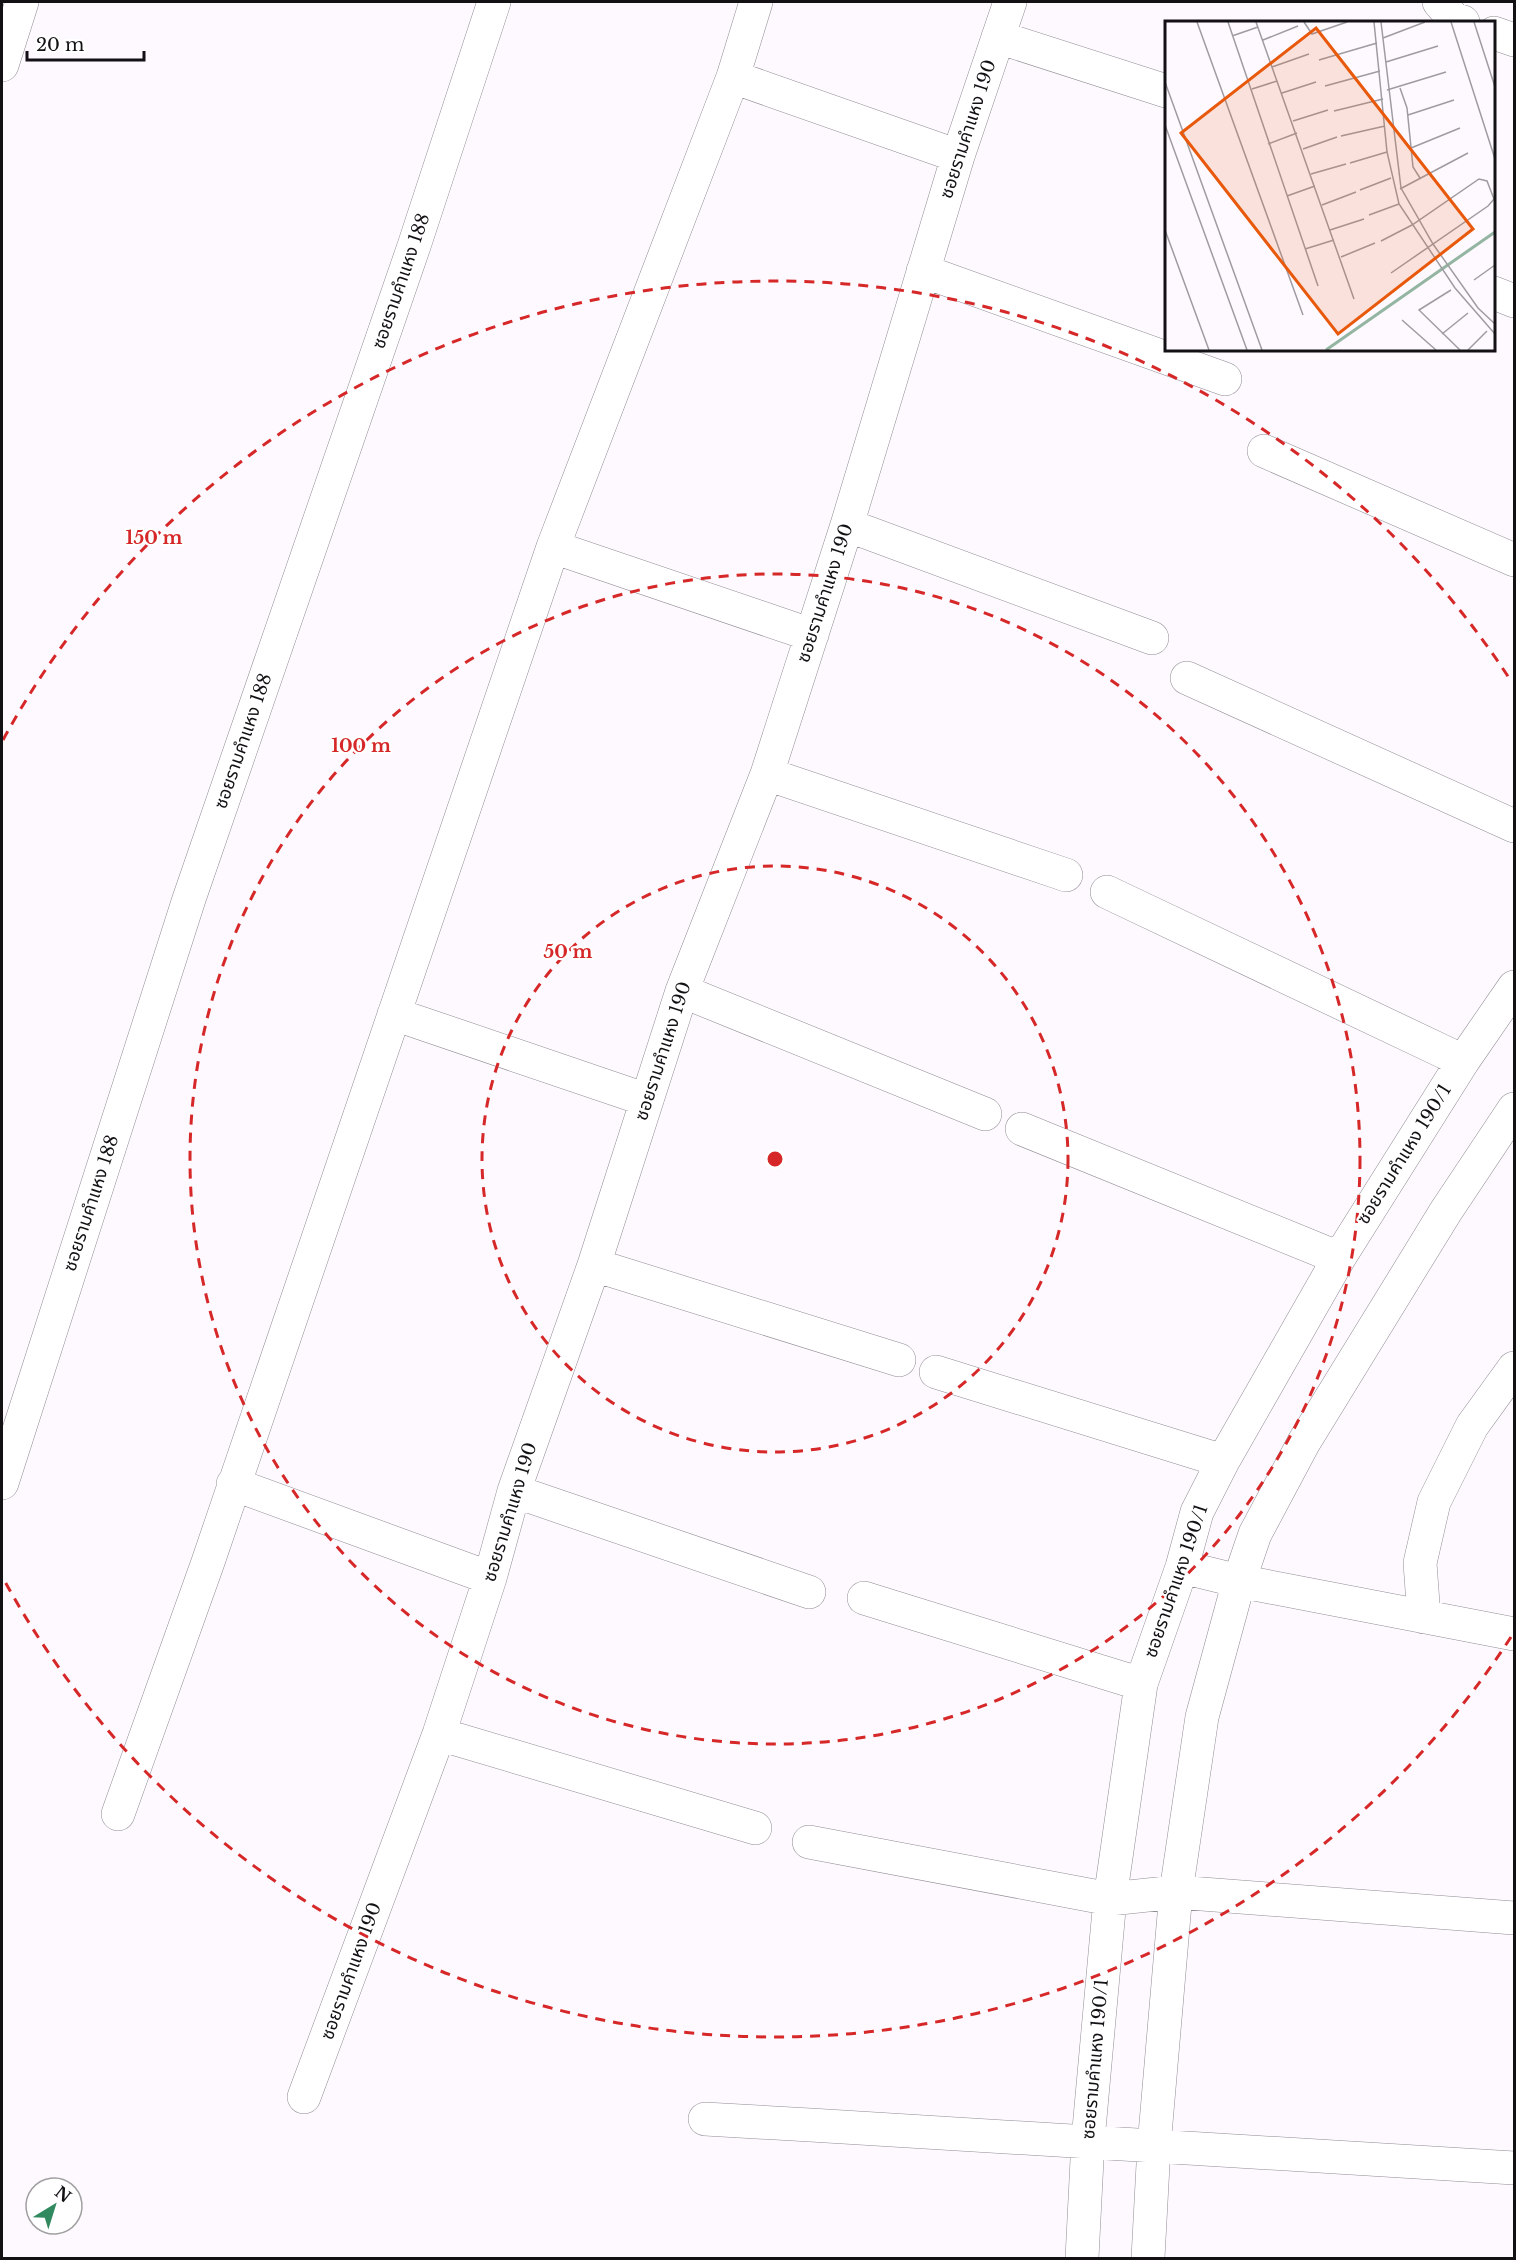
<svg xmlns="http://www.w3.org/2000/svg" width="1516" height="2260" font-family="'Libre Baskerville','Noto Sans Thai',serif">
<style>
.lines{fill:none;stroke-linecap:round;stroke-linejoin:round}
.minor-casing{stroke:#928c94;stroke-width:34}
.minor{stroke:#fff;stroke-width:33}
.ring{fill:none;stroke:#d62828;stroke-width:3;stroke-dasharray:10 8}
.labels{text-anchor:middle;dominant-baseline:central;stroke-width:4.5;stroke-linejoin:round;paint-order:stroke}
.street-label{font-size:18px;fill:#131114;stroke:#fff}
.inset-river{fill:none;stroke:#93b5a1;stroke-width:3}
.inset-road{fill:none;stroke:#9f9ca1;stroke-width:1.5}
.view{fill:#e8590c;fill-opacity:0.15;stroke:#e8590c;stroke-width:3}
.inset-edge{fill:none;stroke:#131114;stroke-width:3}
.centre{fill:#d62828;stroke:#fff;stroke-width:3}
.ring-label{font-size:18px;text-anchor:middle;font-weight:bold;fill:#d62828;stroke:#fff;stroke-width:4.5;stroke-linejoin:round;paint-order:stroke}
</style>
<rect width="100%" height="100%" fill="#fdf9ff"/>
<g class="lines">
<defs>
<path id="minor" d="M1439 2 1454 19 1463 22
M1494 33 1514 40
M998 37 1166 91
M2 65 22 2
M733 77 958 156
M923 271 1225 379
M1494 293 1514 301
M1264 451 1514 560
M847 525 1152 638
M553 547 812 635
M1187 678 1514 826
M767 774 1066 875
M1107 892 1463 1061
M682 991 985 1114
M394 1014 647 1100
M1022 1129 1339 1258
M594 1265 899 1360
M936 1372 1223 1461
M2 1483 189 899 414 246 494 2
M233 1484 490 1578
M514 1491 809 1592
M1182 1567 1239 1581 1514 1634
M864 1598 1141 1684
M1424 1617 1420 1563 1434 1502 1472 1426 1514 1368
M439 1734 755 1828
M118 1814 208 1562 553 547 733 77 756 2
M809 1842 1110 1899 1176 1892 1514 1918
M304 2097 439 1734 490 1578 514 1491 594 1265 682 991 767 774 847 525 958 156 1010 2
M705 2119C975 2134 1245 2152 1514 2168
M1082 2258 1088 2140 1110 1899 1141 1684 1182 1567 1197 1512 1223 1461 1339 1258 1463 1061 1514 987
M1148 2258 1154 2146 1176 1892 1202 1717 1239 1581 1255 1534 1304 1442 1446 1211 1514 1109"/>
</defs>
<use href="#minor" class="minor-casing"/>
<use href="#minor" class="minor"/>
</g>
<g class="ring">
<circle cx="775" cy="1159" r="293"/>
<circle cx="775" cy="1159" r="585"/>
<path d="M1511 1637A878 878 0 0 1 3 1578M3 740A878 878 0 0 1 1511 681"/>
</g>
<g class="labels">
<g class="street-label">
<text transform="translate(968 129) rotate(-72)">ซอยรามคำแหง 190</text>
<text transform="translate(401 281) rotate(-71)">ซอยรามคำแหง 188</text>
<text transform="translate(825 593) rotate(-72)">ซอยรามคำแหง 190</text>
<text transform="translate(243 741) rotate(-71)">ซอยรามคำแหง 188</text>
<text transform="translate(663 1051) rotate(-72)">ซอยรามคำแหง 190</text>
<text transform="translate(1404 1154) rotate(-58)">ซอยรามคำแหง 190/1</text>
<text transform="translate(91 1203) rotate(-72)">ซอยรามคำแหง 188</text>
<text transform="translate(510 1512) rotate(-73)">ซอยรามคำแหง 190</text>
<text transform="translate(1176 1581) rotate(-71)">ซอยรามคำแหง 190/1</text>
<text transform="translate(351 1971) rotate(-70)">ซอยรามคำแหง 190</text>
<text transform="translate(1095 2059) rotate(-85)">ซอยรามคำแหง 190/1</text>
</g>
</g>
<g transform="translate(1165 21)">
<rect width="330" height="330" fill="#fdf9ff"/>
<path class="inset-river" d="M161 329 330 211"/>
<path class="inset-road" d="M32 1 138 294M63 1 153 265M91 1 189 278M139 1 147 13 182 1M209 1 222 131 234 183 290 267 330 313M216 1 236 167 268 223 313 287 330 303M286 1 330 138M309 1 330 66M67 15 93 6M218 17 260 1M98 19 133 5M154 39 212 22M221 41 273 25M107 46 144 33M0 61 97 329M160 65 215 50M235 67 242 87 248 146 255 157M87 68 112 60M222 69 281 51M117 72 151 61M169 90 218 78M243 94 289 79M128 100 163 89M0 104 82 329M176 115 220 105M103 123 132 112M246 127 295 107M138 128 172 116M185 142 222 131M146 153 181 143M235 168 303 132M195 169 226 157M122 175 150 165M157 184 191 171M204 194 234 183M0 209 44 329M165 209 199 198M216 220 247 204 314 158 322 160 329 178 323 185 226 252M140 228 169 219M176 236 210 222M309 259 330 244M286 269 254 289 295 329M237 299 271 329M277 313 303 292M303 329 322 310"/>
<path class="view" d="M151 7 308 208 173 313 16 112Z"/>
<rect width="330" height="330" class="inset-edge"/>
</g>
<circle cx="775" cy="1159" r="9" class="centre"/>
<g class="ring-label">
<text x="154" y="544">150 m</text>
<text x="361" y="752">100 m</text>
<text x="568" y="958">50 m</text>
</g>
<rect width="1516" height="2260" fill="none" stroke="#131114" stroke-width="6"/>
<g transform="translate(54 2206) rotate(38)"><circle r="28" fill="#ffffff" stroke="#a1a0a1" stroke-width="1.5"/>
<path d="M0-4.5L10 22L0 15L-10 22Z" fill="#318a5f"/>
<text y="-9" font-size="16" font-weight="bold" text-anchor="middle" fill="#131114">N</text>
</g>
<path d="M27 51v9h117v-9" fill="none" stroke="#131114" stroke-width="3"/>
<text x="36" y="51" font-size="18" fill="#131114" stroke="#ffffff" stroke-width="4.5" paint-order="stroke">20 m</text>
</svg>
